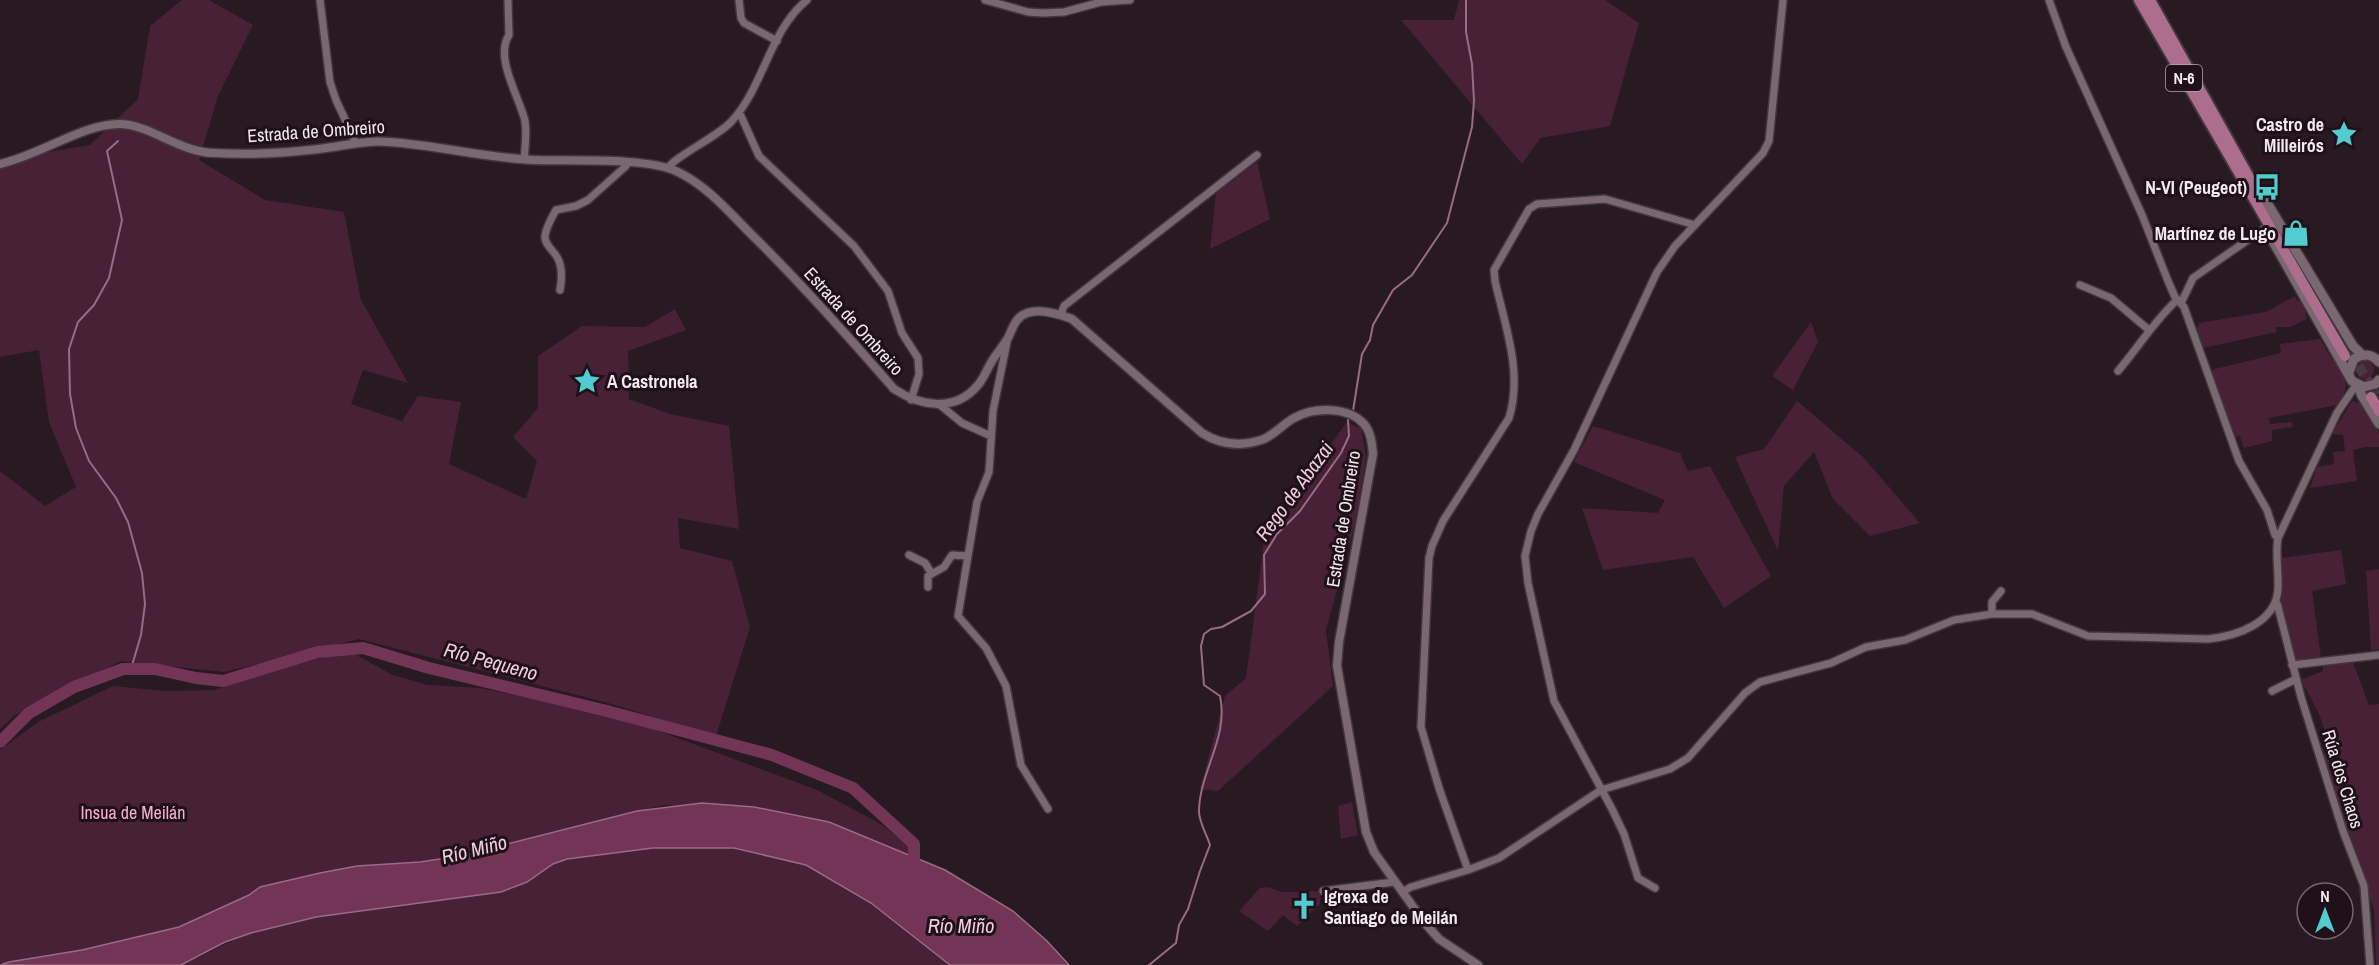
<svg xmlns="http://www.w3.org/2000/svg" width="2379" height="965" font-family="'Archivo Narrow',sans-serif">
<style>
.green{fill:#482136}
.water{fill:#723556;stroke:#996b84;stroke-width:1.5}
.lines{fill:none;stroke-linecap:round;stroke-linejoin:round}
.stream{stroke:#996b84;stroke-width:2}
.river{stroke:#723556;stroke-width:12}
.trunk-tunnel{stroke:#463940;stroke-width:10;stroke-dasharray:10 5;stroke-linecap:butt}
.minor-casing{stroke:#42373d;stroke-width:10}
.tertiary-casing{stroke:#42373d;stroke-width:11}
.secondary-casing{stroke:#42373d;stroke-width:12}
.trunk-casing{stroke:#42373d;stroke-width:14}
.minor{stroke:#796870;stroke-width:7}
.tertiary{stroke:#796870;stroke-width:8}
.secondary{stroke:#796870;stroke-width:9}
.trunk{stroke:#ad6e8e;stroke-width:10}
.labels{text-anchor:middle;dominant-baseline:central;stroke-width:6;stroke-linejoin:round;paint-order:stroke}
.shield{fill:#1e1118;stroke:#b3a8ae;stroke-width:1.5}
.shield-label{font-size:16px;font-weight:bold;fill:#f3e9ee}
.poi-label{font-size:18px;font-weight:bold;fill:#f3e9ee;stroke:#1e1118;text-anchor:end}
.street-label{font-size:18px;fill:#f3e9ee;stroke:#1e1118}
.park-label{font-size:18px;fill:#faadd4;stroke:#1e1118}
.water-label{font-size:20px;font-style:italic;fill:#f4ccdf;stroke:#1e1118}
</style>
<rect width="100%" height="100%" fill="#281a21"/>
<path class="green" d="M182 0H209L253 25 218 96 199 160 265 200 344 212 361 300 408 383 363 370 351 404 402 421 418 396 461 402 449 464 526 499 537 461 513 437 538 408V356L582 326 645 327 675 309 686 330 628 351 629 399 670 414 729 426 739 529 678 518 680 548 732 561 750 627 716 736 608 703 359 639 224 672 121 661 15 715 0 729V471L45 506 76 487 49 422 39 350 0 357V160L90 145 138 99 150 26Z
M1459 0H1605L1639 23 1610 126 1540 138 1522 164 1401 20H1454Z
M1257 162 1270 219 1210 249 1216 193Z
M2295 296 2297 301H2301L2307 311 2305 313 2307 319 2290 327H2276L2277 332 2203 348 2196 331 2199 323 2266 312Z
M1811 322 1818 342 1793 390 1772 376Z
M2320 339 2332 359 2337 360C2346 380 2351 386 2337 405L2269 418 2270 424 2292 422 2293 427 2272 430V441L2244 448 2240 436 2234 437 2211 370 2281 353 2280 344Z
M2356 370a9 9 0 1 1 18 0a9 9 0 1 1-18 0Z
M1797 401 1863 457 1920 523 1870 536 1833 499 1814 452 1784 486 1778 551 1735 457 1764 449Z
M2352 401 2362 404 2379 433V447H2365L2353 450 2357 481 2310 488 2317 467 2334 464 2333 452 2345 451 2343 435 2332 434Z
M1347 422 1361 429 1366 457 1356 520 1326 630 1333 686 1218 791 1200 789 1225 696 1246 678 1265 533Z
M1593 426 1680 453 1688 471 1710 466 1771 576 1724 608 1693 557 1603 570 1582 508 1658 513 1665 500 1574 462Z
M2341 550 2346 584 2312 591 2321 658 2294 663 2291 661 2282 608V558Z
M2379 569V649L2371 650 2366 571Z
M345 652 356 655 393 675 427 685 480 688 552 703 648 727 817 790 881 824 911 848 910 855 829 822 666 805 637 811 460 856 420 862 357 866 260 887 250 895 179 927 82 950 0 964V750L38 722 113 686 165 691 214 690 252 676Z
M2353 662 2369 705 2379 704V965H2376L2374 910 2346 833 2322 755 2329 752C2326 724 2315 704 2300 680L2323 671V664Z
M1352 802 1358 835 1341 839 1338 806Z
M653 848H734L806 865 871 903 950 965H181C206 956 227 940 252 933 333 909 417 903 501 892L527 882 553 864 567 859Z
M1268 887 1282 892 1317 891 1320 895V904L1297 926 1283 915 1268 931 1239 911 1260 888Z"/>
<path class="water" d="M702 803 754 807 829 822 945 870 1013 911 1047 941 1069 965H950L871 903 806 865 734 848H653L567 859 553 864 527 882 501 892 316 917 251 933 225 942 181 965H0L9 962 82 950 179 927 249 895 260 887 320 873 357 866 420 862 460 856 637 811Z"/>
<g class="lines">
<path class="stream" d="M118 141 107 151 122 220 109 278 94 305 78 322 69 349 70 394 76 428 89 461 116 498 128 522 142 573 145 604 141 635 131 669
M1353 411 1362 354 1370 340 1373 325 1393 290 1412 275 1447 223 1472 127 1474 101 1472 64 1466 32V0
M1149 965 1176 943 1179 925 1188 909 1200 871 1210 845C1207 835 1198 820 1199 810 1200 771 1229 737 1220 696L1204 685 1201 646 1204 634 1211 629 1222 627 1251 611 1265 594 1264 555 1277 534 1300 511 1341 453 1349 436 1348 420 1350 417"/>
<path class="river" d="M0 742 29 713 74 687 123 669H155L196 678 223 681 318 652 363 648 429 668 607 711 772 755 853 788 914 844V873"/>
<path class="trunk-tunnel" d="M2351 353 2376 395"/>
<defs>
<path id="minor" d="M320 0 330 82 336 100 356 143
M508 0 509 35C494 58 520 98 525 121 527 133 525 148 524 159
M739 0 741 18 744 23 777 41
M985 0 1028 12 1043 13 1064 12 1101 2 1130 0
M2049 0 2066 47 2142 215 2168 281 2175 297 2184 307 2239 461 2267 510 2275 535 2278 538
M738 114 741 116 759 156 854 246 888 291 902 333 918 358 919 374 911 400
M668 168C674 157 717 137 731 122 764 87 769 31 807 0
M2080 285 2111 298 2149 330
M560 290C562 279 563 267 557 257 553 250 544 244 545 236 546 227 552 217 556 210L576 206 588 200 626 166 627 163
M2181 303 2193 278 2265 228
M1061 314 1064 306 1257 155
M1007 342 993 411 989 472 977 502 958 616 986 648 1006 686 1021 765 1048 809
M2118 371C2138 348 2154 321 2177 300
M940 405 962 423 991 436
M909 555 925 563 932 574
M928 587V576L944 567 952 555 967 556
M2277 603 2301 697 2343 831 2364 886 2370 965
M1992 614V602L2001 591
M2292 665 2379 655
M2272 691 2296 679
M1468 870 1439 788 1421 727 1429 558 1432 546 1443 521 1509 418C1523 372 1505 326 1495 281L1494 270 1529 209 1537 204 1605 199 1695 225
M1655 888 1638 878 1624 834 1612 809 1554 701 1528 583 1525 556 1531 531 1538 514 1574 450 1657 272 1675 246 1763 153 1769 141 1783 0
M1323 891 1394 882
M1402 892 1411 887 1468 870 1499 858 1601 790 1670 769 1688 758 1745 693 1760 682 1831 663 1866 647 1905 640 1954 620 1992 614H2032L2088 636 2208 639C2237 636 2276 623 2278 589 2279 572 2275 555 2278 538L2337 413 2356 385"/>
<path id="tertiary" d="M0 164C38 156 83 124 119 124 150 124 178 152 214 153 248 155 285 153 319 149 343 146 365 140 389 142 437 145 485 158 534 160 570 161 648 157 678 172 707 186 728 211 751 234 801 283 848 336 894 389 920 406 955 413 978 385 984 378 987 369 992 361 997 353 1003 346 1008 338 1013 328 1015 317 1027 313 1040 308 1059 314 1072 319L1202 433C1221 445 1242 447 1264 439 1275 434 1283 424 1294 418 1314 407 1348 406 1364 424 1371 432 1372 444 1373 454L1339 642 1337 666 1366 832 1374 852 1424 922 1439 939 1478 965"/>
<path id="secondary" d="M2254 181 2353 346 2362 355
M2266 229 2352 381 2364 387 2375 384 2379 380
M2349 372 2354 359C2363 353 2372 354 2379 362
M2358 386 2362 396 2379 424"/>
<path id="trunk" d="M2139 0 2345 356
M2150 0 2255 188
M2371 397 2379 411"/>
</defs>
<use href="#minor" class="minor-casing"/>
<use href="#tertiary" class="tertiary-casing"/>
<use href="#secondary" class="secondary-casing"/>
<use href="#trunk" class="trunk-casing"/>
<use href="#minor" class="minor"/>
<use href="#tertiary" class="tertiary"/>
<use href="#secondary" class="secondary"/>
<use href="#trunk" class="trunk"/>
</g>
<defs>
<symbol id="sight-bare" viewBox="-9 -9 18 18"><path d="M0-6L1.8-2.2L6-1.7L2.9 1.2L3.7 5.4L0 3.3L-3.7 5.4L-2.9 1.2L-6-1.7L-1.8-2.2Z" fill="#52ccd0" stroke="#1e1118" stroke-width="2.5" paint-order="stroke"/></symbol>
<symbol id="bus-bare" viewBox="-9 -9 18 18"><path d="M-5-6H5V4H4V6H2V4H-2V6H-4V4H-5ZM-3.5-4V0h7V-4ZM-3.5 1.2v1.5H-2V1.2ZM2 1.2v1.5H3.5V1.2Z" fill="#52ccd0" stroke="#1e1118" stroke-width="2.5" paint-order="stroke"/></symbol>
<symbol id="shop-bare" viewBox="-9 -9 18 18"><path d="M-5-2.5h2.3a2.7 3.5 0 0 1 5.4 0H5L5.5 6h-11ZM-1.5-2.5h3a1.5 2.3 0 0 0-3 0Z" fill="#52ccd0" stroke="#1e1118" stroke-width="2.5" paint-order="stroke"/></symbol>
<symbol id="church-bare" viewBox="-9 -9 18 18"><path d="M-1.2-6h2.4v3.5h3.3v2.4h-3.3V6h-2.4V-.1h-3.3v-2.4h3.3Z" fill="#52ccd0" stroke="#1e1118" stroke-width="2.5" paint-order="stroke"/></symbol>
</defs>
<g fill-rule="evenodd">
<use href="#sight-bare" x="2325" y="115" width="38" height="38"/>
<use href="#bus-bare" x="2248" y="168" width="38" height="38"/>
<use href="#shop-bare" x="2277" y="214" width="38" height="38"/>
<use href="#sight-bare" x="568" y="362" width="38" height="38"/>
<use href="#church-bare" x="1285" y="887" width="38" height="38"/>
</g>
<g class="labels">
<rect class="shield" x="2166" y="65" width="36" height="26" rx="4.5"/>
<g class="shield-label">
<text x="2184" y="78">N-6</text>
</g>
<g class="poi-label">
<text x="2324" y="124">Castro de<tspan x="2324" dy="21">Milleirós</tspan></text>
<text x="2247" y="187">N-VI (Peugeot)</text>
<text x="2276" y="233">Martínez de Lugo</text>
<text x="607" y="381" text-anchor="start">A Castronela</text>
<text x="1324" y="896" text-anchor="start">Igrexa de<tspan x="1324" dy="21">Santiago de Meilán</tspan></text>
</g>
<g class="street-label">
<text transform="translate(316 131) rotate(-4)">Estrada de Ombreiro</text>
<text transform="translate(854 321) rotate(48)">Estrada de Ombreiro</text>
<text transform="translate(1343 519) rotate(-81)">Estrada de Ombreiro</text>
<text transform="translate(2343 779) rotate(73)">Rúa dos Chaos</text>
</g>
<g class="park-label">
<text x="133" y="812">Insua de Meilán</text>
</g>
<g class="water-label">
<text transform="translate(1294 491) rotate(-54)">Rego de Abazai</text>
<text transform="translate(491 661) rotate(15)">Río Pequeno</text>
<text transform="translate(474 849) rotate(-14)">Río Miño</text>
<text x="961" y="925">Río Miño</text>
</g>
</g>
<g transform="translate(2325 911)"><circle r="28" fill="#1e1118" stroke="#73676e" stroke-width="1.5"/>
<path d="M0-4.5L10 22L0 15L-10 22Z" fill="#52ccd0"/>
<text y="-9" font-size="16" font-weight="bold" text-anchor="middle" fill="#f3e9ee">N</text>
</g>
</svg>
